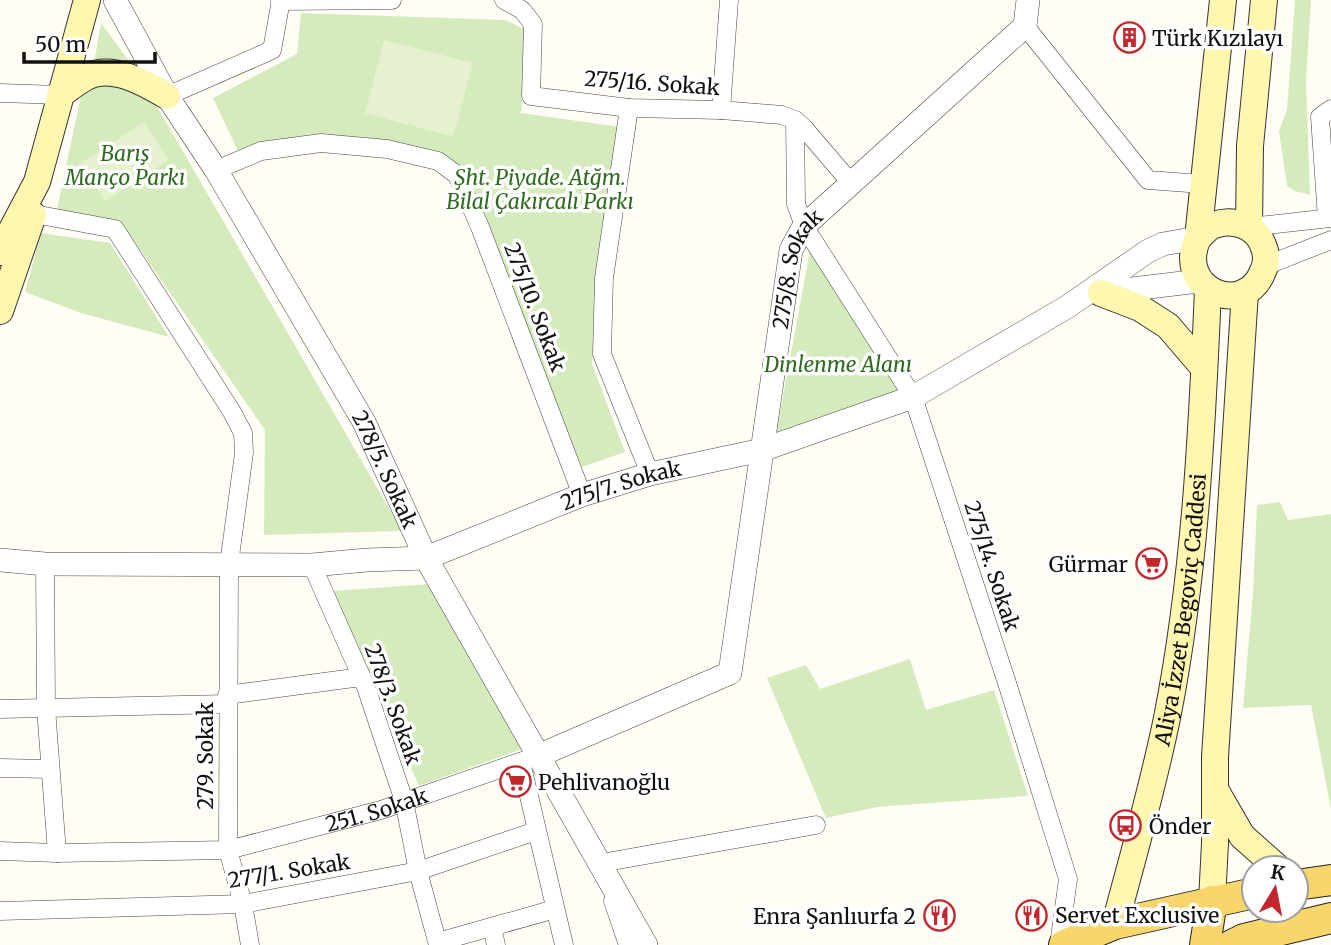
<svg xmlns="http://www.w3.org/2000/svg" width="1331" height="945" font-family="Merriweather,serif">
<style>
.green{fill:#d5ebbd}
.pitch{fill:#e6f2cf}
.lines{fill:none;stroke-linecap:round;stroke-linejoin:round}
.minor-casing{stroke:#444;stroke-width:19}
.tertiary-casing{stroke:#444;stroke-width:24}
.secondary-casing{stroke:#333;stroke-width:28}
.primary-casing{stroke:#222;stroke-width:32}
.minor{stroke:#fff;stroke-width:18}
.tertiary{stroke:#fff;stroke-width:23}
.secondary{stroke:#fff6b0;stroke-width:26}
.primary{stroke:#f9d66b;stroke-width:30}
.labels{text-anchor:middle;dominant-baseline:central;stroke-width:7;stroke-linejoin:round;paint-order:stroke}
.poi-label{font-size:21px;fill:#111;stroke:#fff;text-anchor:start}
.street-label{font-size:21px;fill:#111;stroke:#fff}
.park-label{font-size:21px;font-style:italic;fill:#2f6b1f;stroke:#fff}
</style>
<rect width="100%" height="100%" fill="#fffdf5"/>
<path class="green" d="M1295 0H1311L1306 82 1310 195 1295 191 1287 186 1279 131 1287 110Z
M301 13 506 20 529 32 521 113 621 127 592 364 625 452 582 467 458 179 395 144 239 153 213 98 297 54Z
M101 23 132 65 93 69Z
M108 85 136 88 151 96 402 531 264 535 265 430 121 222 57 209 82 91Z
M41 233 110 243 169 337 81 313 25 292Z
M813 234 910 387 775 440Z
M1280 502 1288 520 1331 514V809L1311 705 1243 708 1253 593 1257 505Z
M430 584 530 746 419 786 333 591Z
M910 659 926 710 994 690 1028 796 877 807 826 818 767 678 806 665 820 689Z"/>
<path class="pitch" d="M384 40 473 63 453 137 410 125 412 113 408 125 365 113Z
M144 122 169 160 105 201 81 163Z"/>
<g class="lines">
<defs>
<g id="minor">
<path d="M504 0 522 10 533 24 531 96 629 108 721 110 782 115 795 120 804 128 851 183"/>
<path d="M280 1 392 0"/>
<path d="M1025 26 1148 180 1202 184"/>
<path d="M0 93 60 95"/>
<path d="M167 96 272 50 281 0"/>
<path d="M629 108 604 278 602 354 650 474"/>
<path d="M721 110 729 0"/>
<path d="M795 120 796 204 804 226 913 397 1008 686 1068 879 1059 945"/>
<path d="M216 170 261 151 321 143 387 149 438 161 457 175 480 227 582 495"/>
<path d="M34 214 115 229 232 412 243 433 244 453 229 564 228 850 243 904 250 945"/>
<path d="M1327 218 1320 117 1331 109"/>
<path d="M1249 227 1331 218"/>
<path d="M1265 266 1331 240"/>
<path d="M45 564 46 708 57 853"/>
<path d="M312 565 366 687 404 801 418 871 438 945"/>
<path d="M227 695 361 677"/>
<path d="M0 709 227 704"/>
<path d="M521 762 564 945"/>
<path d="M0 768 50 769"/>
<path id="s1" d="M0 851 57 853 228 850 381 810 540 755"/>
<path d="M604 874 601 863 816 825"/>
<path d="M613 901 628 945"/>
<path d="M0 911 243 904 418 871 536 831"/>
<path d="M492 927 496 945"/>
<path d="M438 942 555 909"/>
</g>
<g id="tertiary">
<path id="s2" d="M115 0 167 96 216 170 364 422 426 558 646 945"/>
<path d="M1099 293 1199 281"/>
<path id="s3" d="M0 560 45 564 312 565 367 560 426 558 582 495 650 474 762 450 913 397 1067 307 1148 251 1163 244 1198 238"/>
<path id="s4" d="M540 755 730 673 791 250 804 226 1025 26 1028 0"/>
</g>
<g id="secondary">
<path d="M60 95C68 89 78 81 88 76 114 65 145 83 167 96"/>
<path d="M1249 227 1250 146 1264 0"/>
<path d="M1198 238C1203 234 1208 227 1214 225 1233 218 1256 226 1263 245 1267 254 1267 263 1263 271 1245 319 1174 290 1198 238L1223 0"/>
<path d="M0 252 37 182 87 0"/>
<path d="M1101 293 1140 308 1168 326 1204 368"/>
<path d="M0 311 33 215"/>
<path d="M1216 791 1242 836 1278 868"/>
<path d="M1212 901 1215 843V757L1245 292"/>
<path id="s5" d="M1115 924C1133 856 1153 787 1167 718 1195 576 1202 432 1208 289"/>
</g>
<path id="primary" d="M1296 885 1331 880
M1064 945 1115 924 1254 893
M1205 945 1212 901
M1232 945 1244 939 1331 918"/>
</defs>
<use href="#minor" class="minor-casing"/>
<use href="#tertiary" class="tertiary-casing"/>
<use href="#secondary" class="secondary-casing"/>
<use href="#primary" class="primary-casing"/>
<use href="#minor" class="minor"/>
<use href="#tertiary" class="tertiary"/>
<use href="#secondary" class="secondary"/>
<use href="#primary" class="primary"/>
</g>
<defs>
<symbol id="building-ring" viewBox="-11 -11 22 22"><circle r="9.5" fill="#fff" stroke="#c4262e" stroke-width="1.5"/><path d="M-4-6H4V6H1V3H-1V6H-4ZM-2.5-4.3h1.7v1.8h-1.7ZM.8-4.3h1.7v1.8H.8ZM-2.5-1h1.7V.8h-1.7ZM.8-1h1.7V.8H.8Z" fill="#c4262e"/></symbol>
<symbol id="supermarket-ring" viewBox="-11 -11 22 22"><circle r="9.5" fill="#fff" stroke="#c4262e" stroke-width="1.5"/><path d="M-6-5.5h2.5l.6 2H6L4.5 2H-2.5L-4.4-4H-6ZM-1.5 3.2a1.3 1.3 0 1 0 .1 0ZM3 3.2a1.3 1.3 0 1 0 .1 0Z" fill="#c4262e"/></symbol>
<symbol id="bus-ring" viewBox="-11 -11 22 22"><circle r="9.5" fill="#fff" stroke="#c4262e" stroke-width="1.5"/><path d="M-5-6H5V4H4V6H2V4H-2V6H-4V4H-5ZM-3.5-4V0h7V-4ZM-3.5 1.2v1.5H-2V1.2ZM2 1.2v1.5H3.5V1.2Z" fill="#c4262e"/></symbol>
<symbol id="restaurant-ring" viewBox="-11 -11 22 22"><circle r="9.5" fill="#fff" stroke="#c4262e" stroke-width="1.5"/><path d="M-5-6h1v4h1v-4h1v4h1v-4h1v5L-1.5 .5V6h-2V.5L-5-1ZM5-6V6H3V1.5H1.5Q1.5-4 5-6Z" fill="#c4262e"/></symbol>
</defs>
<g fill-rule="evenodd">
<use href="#building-ring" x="1112" y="20" width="35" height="35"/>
<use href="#supermarket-ring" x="1134" y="546" width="35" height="35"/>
<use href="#supermarket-ring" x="498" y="764" width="35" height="35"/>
<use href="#bus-ring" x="1108" y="808" width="35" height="35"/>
<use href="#restaurant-ring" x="1014" y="898" width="35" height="35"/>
<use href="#restaurant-ring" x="922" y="898" width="35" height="35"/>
</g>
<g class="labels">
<g class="poi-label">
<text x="1152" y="38">Türk Kızılayı</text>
<text x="1128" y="564" text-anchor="end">Gürmar</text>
<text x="538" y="782">Pehlivanoğlu</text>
<text x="1149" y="826">Önder</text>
<text x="1055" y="915">Servet Exclusive</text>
<text x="916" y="916" text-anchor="end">Enra Şanlıurfa 2</text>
</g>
<g class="street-label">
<text transform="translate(652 83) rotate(4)">275/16. Sokak</text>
<text stroke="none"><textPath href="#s4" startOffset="618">275/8. Sokak</textPath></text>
<text transform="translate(535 307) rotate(69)">275/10. Sokak</text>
<text stroke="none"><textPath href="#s2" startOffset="542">278/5. Sokak</textPath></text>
<text stroke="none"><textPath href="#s3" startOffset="635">275/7. Sokak</textPath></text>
<text transform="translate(992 566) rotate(72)">275/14. Sokak</text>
<text stroke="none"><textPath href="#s5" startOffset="322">Aliya İzzet Begoviç Caddesi</textPath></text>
<text transform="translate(393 704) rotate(70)">278/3. Sokak</text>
<text transform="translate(205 756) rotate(-90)">279. Sokak</text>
<text stroke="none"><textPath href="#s1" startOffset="382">251. Sokak</textPath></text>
<text transform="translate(289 871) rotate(-9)">277/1. Sokak</text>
</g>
<g class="park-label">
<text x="125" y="153">Barış<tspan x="125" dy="24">Manço Parkı</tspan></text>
<text x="540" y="177">Şht. Piyade. Atğm.<tspan x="540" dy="24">Bilal Çakırcalı Parkı</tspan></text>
<text x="838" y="364">Dinlenme Alanı</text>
</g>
</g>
<g transform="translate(1275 889) rotate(10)"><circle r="33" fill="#ffffff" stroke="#a0a0a0" stroke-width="2"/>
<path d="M0-5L12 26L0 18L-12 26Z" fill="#c4262e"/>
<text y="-10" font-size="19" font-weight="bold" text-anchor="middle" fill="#111111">K</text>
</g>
<path d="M24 52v10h131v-10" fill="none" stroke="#111111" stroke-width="3.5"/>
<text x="35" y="52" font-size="21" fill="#111111" stroke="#ffffff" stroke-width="5" paint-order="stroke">50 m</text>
</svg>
